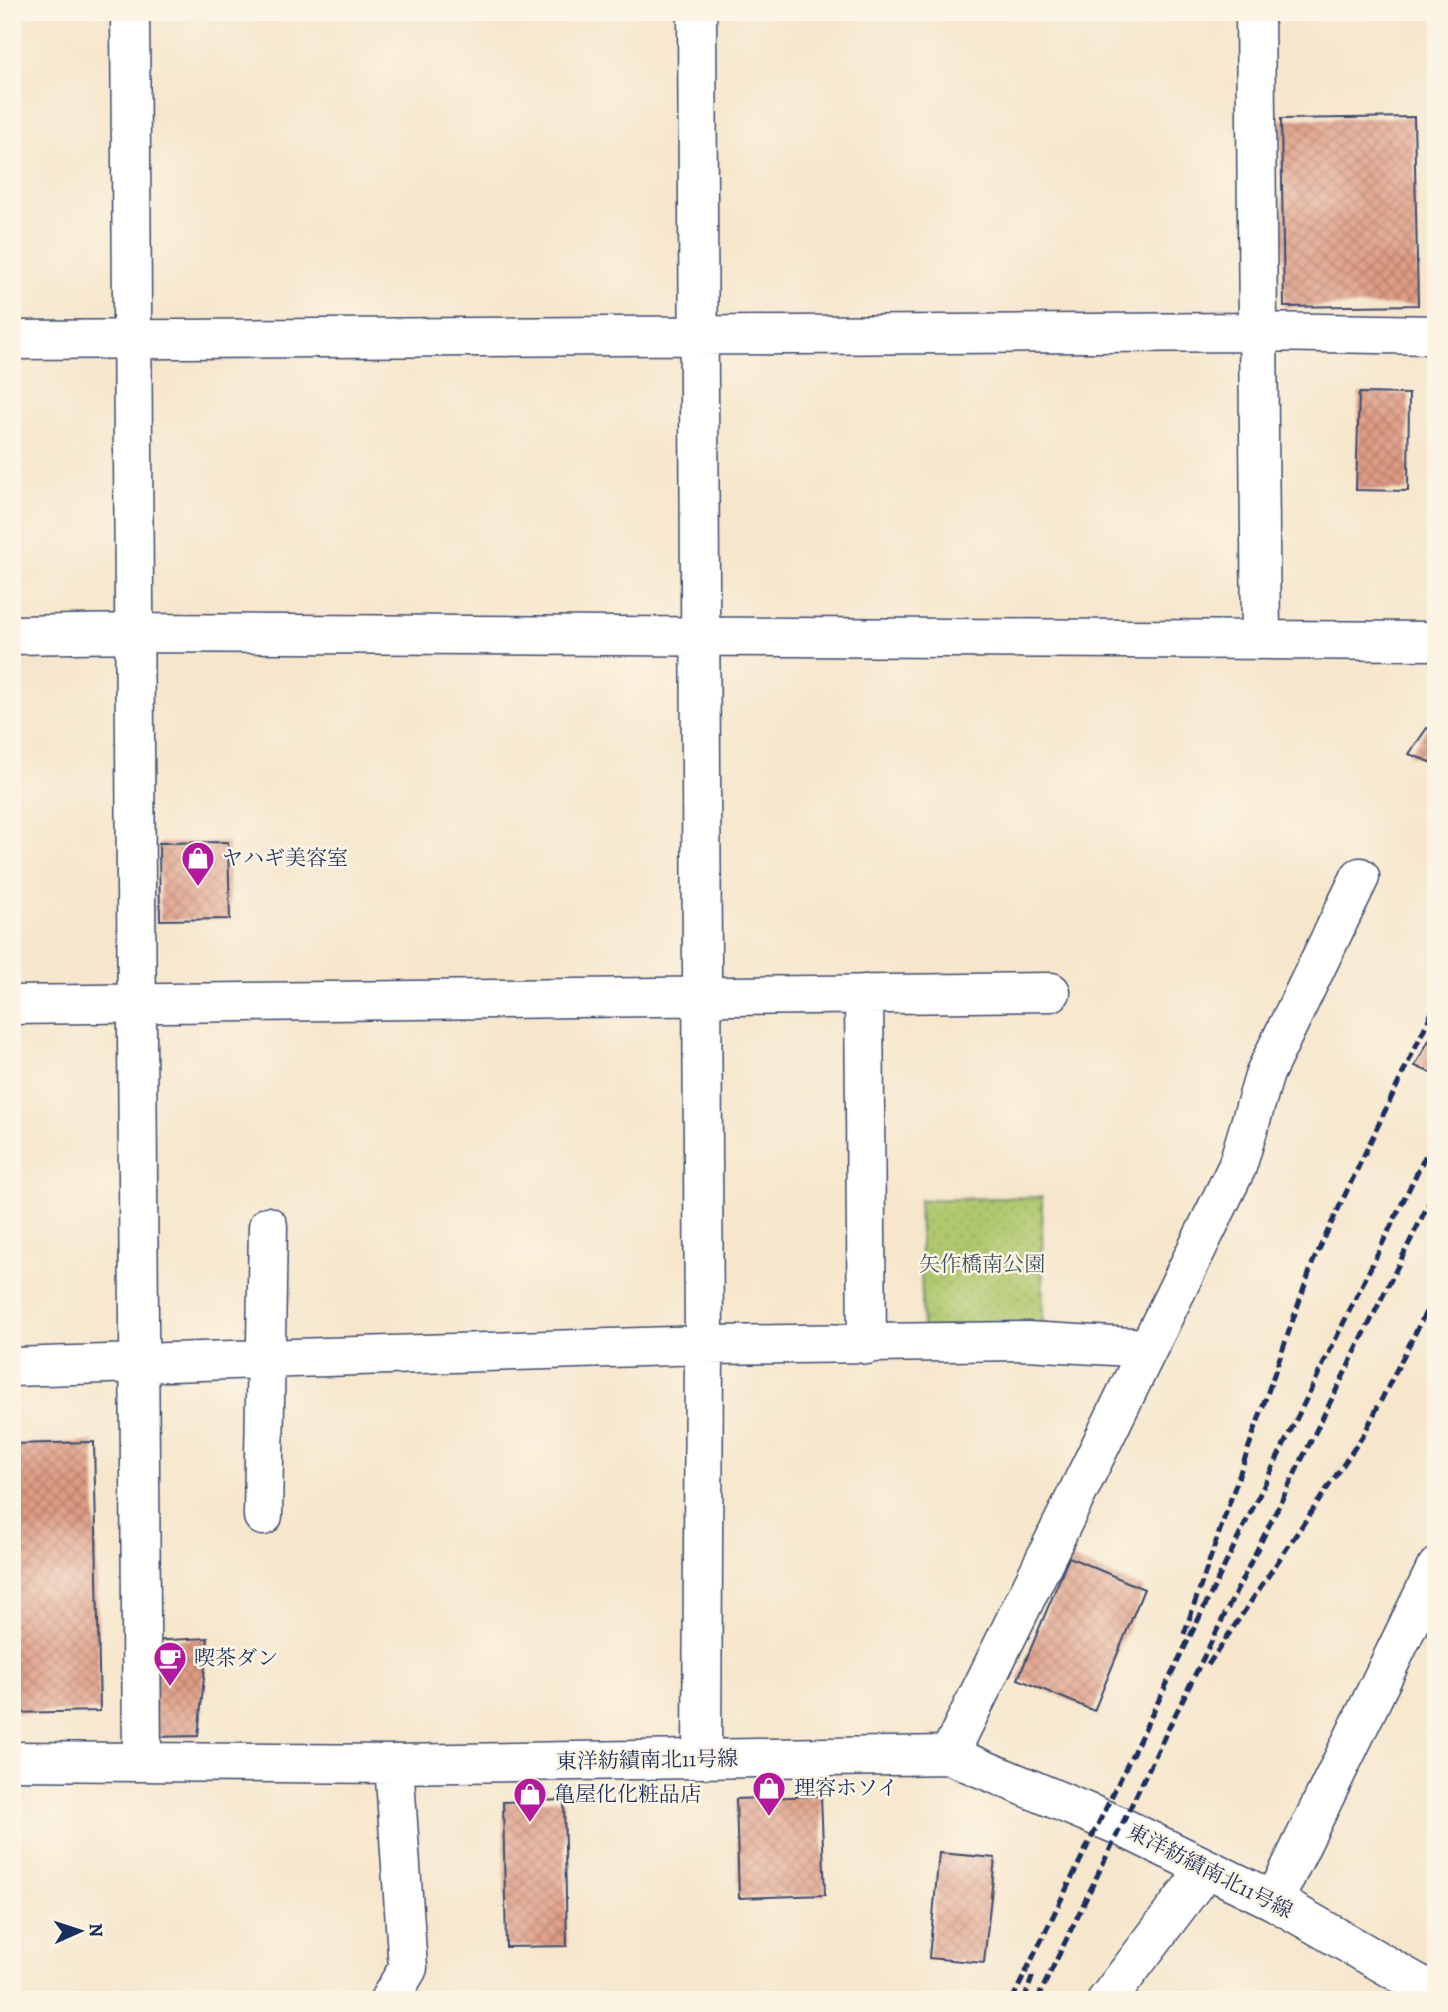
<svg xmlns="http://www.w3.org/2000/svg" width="1448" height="2012" font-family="Alegreya,'Noto Serif JP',serif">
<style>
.green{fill:url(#green-dots);stroke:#657c66;stroke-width:2}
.building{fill:url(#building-cross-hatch)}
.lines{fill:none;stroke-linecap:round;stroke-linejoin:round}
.minor-casing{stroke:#3c4a6e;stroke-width:41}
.minor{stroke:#fff;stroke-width:38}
.rail{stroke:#1b2f5e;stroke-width:5;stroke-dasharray:10 5;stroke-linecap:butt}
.labels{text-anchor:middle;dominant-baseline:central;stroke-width:5;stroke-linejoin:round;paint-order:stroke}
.poi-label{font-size:21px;fill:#1b2f5e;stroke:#fcf5e5;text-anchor:start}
.park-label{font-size:21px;fill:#405562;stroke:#fcf5e5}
.street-label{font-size:21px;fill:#1b2f5e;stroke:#fcf5e5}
</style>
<defs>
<pattern id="green-dots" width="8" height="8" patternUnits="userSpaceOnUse" patternTransform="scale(1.75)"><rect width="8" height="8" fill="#afc86d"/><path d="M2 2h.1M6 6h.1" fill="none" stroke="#96ac61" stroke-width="1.8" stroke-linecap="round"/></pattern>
<pattern id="building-cross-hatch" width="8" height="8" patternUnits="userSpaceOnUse" patternTransform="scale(1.75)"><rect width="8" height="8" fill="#df9b83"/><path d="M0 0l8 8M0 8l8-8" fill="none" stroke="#b47f6e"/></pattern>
</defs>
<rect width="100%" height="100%" fill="#fcf5e5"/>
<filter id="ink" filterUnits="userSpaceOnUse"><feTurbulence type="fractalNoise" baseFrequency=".0143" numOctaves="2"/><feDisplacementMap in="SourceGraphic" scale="14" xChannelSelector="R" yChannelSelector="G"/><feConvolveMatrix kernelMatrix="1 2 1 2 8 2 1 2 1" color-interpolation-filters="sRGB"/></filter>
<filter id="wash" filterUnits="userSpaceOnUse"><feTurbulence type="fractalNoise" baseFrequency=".00686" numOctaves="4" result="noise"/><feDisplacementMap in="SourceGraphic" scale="28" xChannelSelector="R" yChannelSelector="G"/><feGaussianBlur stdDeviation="1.57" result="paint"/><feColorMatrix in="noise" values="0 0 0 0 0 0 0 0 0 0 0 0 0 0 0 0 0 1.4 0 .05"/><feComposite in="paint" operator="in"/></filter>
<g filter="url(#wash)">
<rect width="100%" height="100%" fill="#f6e6cc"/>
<path class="green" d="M1042 1197 1043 1328 923 1334 919 1200Z"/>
<g id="blocks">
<path class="building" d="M1414 117 1418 305 1284 307 1281 119Z
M1359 393 1409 394 1408 491 1356 490Z
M1427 728 1436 732V764L1409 754Z
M228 842 230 919 160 920 159 843Z
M1436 1027V1075L1415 1066Z
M94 1442 100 1711 12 1713V1444Z
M1069 1557 1144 1589 1094 1711 1018 1679Z
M208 1638 198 1736 154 1737 149 1641Z
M821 1796 825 1895 739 1898 736 1799Z
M564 1800 567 1946 506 1947 503 1802Z
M939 1853 995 1858 984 1963 929 1958Z"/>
</g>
</g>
<g filter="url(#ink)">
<use href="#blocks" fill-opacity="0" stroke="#3c4a6e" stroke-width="2"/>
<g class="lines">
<defs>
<path id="minor" d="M130 12 142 1761
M697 12 704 1345 702 1759
M1255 12 1261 640
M12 340 1258 332 1436 335
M12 635 135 633 1436 641
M864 994 867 1345
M12 1005 1051 992
M12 1367 704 1345 1027 1341 1148 1348
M263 1516 268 1226
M949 1755 1237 1167 1265 1073 1360 877
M12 1761 394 1764 949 1755 1122 1827 1274 1901 1436 1994
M1274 1901 1436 1568
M389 2000 408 1968 394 1764
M1107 2000 1206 1869"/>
</defs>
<use href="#minor" class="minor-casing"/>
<use href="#minor" class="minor"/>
<path class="rail" d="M1184 1634 1313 1262 1436 1004
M1208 1665 1364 1434 1436 1292
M1012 2000 1436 1134
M1024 2000 1033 1975
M1037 2000 1175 1715 1436 1189"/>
</g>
</g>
<defs>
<symbol id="shop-pin" viewBox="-11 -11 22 30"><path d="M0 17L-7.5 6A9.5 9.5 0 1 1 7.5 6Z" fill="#b5179e" stroke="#fcf5e5"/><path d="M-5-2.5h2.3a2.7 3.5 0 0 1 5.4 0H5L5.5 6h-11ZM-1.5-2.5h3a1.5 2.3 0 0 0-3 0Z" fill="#fff"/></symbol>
<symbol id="cafe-pin" viewBox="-11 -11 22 30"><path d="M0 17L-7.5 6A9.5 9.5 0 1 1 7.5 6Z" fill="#b5179e" stroke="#fcf5e5"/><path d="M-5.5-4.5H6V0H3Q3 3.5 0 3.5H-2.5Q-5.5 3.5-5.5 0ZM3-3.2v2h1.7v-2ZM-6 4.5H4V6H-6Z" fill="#fff"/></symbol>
</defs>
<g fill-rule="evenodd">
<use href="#shop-pin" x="179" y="839" width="38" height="52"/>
<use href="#cafe-pin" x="151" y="1639" width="38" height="52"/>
<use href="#shop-pin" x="750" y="1769" width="38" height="52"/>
<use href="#shop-pin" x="511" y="1775" width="38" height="52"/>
</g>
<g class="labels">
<g class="poi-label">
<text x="222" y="858">ヤハギ美容室</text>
<text x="194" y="1658">喫茶ダン</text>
<text x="794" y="1788">理容ホソイ</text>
<text x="554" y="1794">亀屋化化粧品店</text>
</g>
<g class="park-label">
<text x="982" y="1264">矢作橋南公園</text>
</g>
<g class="street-label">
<text transform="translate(647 1760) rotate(-1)">東洋紡績南北11号線</text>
<text transform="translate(1210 1871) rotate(27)">東洋紡績南北11号線</text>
</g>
</g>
<rect width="1448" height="2012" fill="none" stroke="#fcf5e5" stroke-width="42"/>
<g transform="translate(80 1931) rotate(87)" stroke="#fcf5e5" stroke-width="5" paint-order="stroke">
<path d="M0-5L12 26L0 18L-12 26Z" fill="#1b2f5e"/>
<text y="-10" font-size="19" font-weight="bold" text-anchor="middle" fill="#1b2f5e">N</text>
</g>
</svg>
